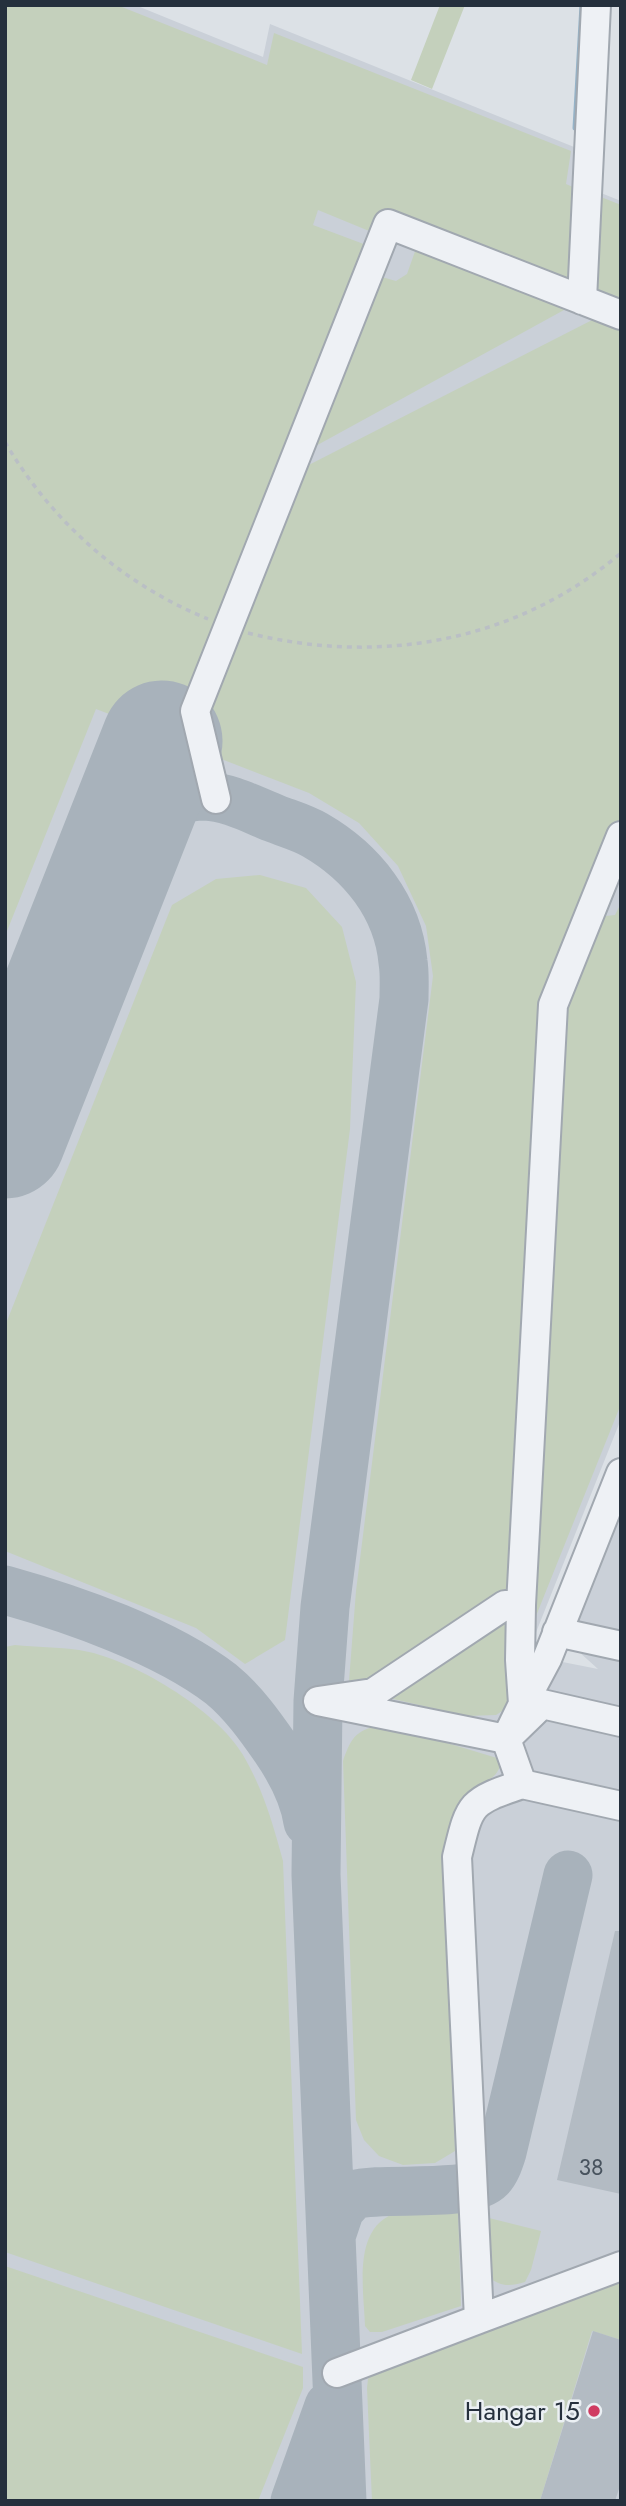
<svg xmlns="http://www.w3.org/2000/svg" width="626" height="2506" font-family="Jost,sans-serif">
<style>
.built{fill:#cad0d8}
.green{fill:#c4d0bc}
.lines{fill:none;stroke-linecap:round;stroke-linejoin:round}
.stream{stroke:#95b3c8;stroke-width:5}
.taxiway{stroke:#a8b2bb;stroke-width:49}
.runway{stroke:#a8b2bb;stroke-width:121}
.building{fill:#b3bbc3}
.minor-casing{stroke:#a1a8b0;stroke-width:32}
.path{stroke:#babfc5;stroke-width:3.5;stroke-dasharray:5 5;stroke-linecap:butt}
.minor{stroke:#eef1f5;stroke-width:28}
.poi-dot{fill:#d03c62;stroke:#ebf0f4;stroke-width:2.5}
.labels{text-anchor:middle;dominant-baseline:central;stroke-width:5;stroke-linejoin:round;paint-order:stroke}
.number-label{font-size:23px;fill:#48535e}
.poi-label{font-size:26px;fill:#25303d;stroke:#ebf0f4;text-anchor:end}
</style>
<rect width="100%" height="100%" fill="#dce1e6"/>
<path class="built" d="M5 5H135L263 57 270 24 579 149 576 183 621 201V1419L527 1655 598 1669 557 1632 621 1473V2501H5Z"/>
<path class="green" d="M5 5H117L267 65 274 33 571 151 566 184 582 191 570 276 557 281 374 233 318 210 313 225 369 246 186 708 201 749 96 709 5 936Z
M440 5H465L432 89 411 80Z
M591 193 621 205V303L594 292Z
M418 243 568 303 564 310 301 454 375 275 396 281 407 274Z
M600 316 621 324V815L544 1006 510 1588 373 1686 359 1688 349 1681 356 1591 433 976 426 926 398 866 359 823 309 793 216 757 202 712 297 471Z
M260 875 306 888 342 927 356 982 350 1129 285 1640 245 1664 196 1628 5 1551V1326L172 905 216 879Z
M621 903V1404L532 1626 561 1006 597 917 615 915Z
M496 1618 507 1621 512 1705 496 1715 467 1716 380 1696Z
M15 1645C36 1647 58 1647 79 1650 131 1658 217 1710 243 1755 263 1789 273 1824 283 1861L302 2354 5 2252V1647Z
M384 1724 497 1758 500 1767C492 1783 487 1777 476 1787 455 1807 449 1830 443 1856L455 2151 435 2163 403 2165 379 2156 364 2140 356 2120 343 1761C352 1735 357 1730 384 1724Z
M458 2208 461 2306 382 2332H370L365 2326C364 2289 351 2225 399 2212 418 2207 439 2209 458 2208Z
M485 2217 541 2231 531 2270 525 2282C511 2286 503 2287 491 2279Z
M5 2266 303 2367V2388L258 2501H5Z
M621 2271V2340L592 2331 540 2501H372L367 2388 368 2379 375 2369Z"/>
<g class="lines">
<path class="stream" d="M575 128 582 5"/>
<path class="taxiway" d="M133 815C155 807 180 796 205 796 229 797 253 810 276 819 289 824 303 828 315 835 362 862 398 907 403 962 405 974 404 987 404 999L325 1607 318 1701 316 1875 342 2501
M5 1590C73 1609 165 1641 221 1684 243 1702 260 1726 276 1749 291 1771 304 1795 308 1822
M331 2236 340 2209 353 2195C384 2186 469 2199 490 2177 496 2171 499 2161 502 2152L568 1875
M295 2501 329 2406"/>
<path class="runway" d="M5 1138 162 741"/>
</g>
<path class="building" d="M615 1931H621V2194L557 2180Z
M593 2331 621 2340V2483L615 2501H540Z"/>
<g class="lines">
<defs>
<path id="minor" d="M582 300 596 5
M216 799 195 711 388 224 621 315
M621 836 553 1005 521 1605 520 1660 523 1704 506 1739 522 1784C469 1802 470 1803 457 1857L479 2319 621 2266
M521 1605H505L373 1693 318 1701 506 1739 542 1704 621 1722
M557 1632 621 1646
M523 1704 547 1659 621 1473
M522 1784 621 1806
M337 2373 479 2319"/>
</defs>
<use href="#minor" class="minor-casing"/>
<path class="path" d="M5 442C52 522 122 584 208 619
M248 633C380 666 516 642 621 553"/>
<use href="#minor" class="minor"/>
</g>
<circle class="poi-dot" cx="594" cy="2411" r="7"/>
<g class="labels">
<g class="number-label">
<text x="591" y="2167">38</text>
</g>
<g class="poi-label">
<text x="580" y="2411">Hangar 15</text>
</g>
</g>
<rect width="626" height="2506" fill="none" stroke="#25303d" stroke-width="14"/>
</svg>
